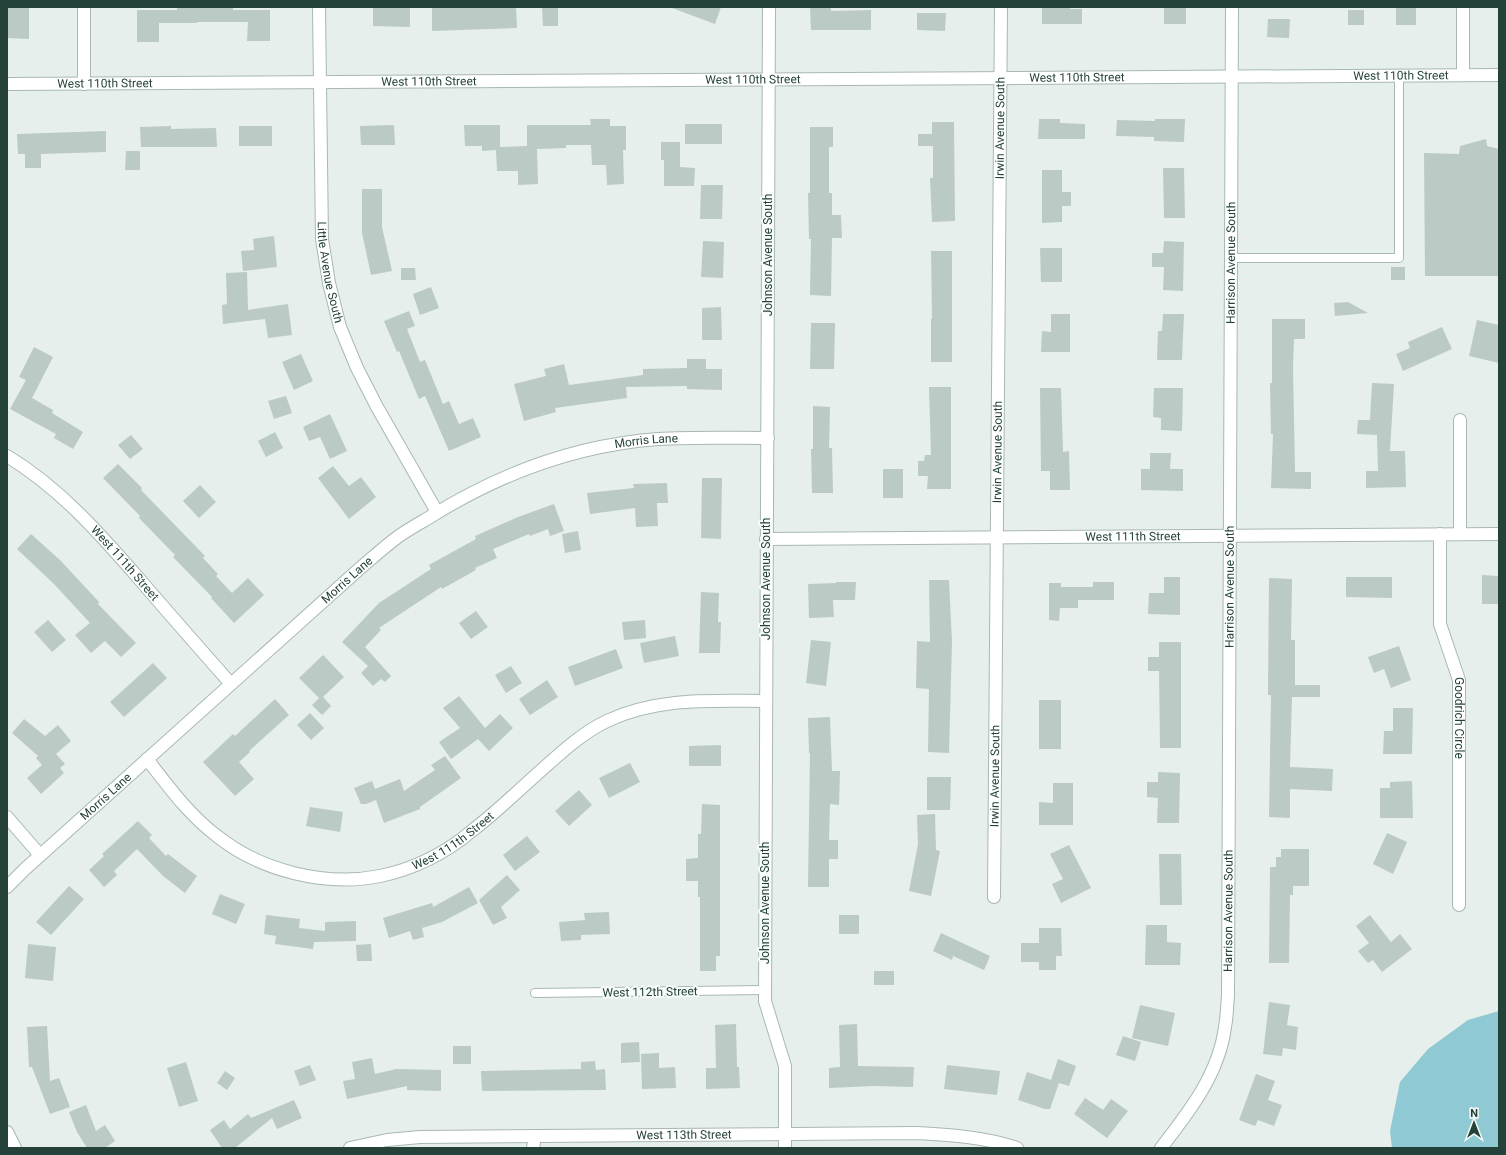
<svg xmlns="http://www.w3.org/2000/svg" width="1506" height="1155" font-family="Roboto,sans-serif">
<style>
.water{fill:#8ec9d4}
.building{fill:#bbcac4}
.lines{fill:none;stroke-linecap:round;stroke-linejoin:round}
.service-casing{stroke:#a8b8b2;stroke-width:10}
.minor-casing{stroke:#a8b8b2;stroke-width:14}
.tertiary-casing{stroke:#a8b8b2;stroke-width:14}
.service{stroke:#fff;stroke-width:8}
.minor{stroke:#fff;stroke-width:12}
.tertiary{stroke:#fff;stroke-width:12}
.labels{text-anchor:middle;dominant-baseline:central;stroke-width:4;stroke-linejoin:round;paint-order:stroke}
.street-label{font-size:12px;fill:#24423a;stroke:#f7fbf9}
</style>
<rect width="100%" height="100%" fill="#e6efeb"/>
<path class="water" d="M1499 1011V1148H1392L1390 1131 1400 1082 1428 1049 1468 1020Z"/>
<path class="building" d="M7 7H29V39L7 38Z
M177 7H233V10H270V41H247L248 22H197V23H159V42H137V10H177Z
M373 7 410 8V27L373 26Z
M432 7H516L517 28 432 31Z
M542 7H558V26H543Z
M672 7H721L715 24 672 8Z
M810 7H831V11L871 10V30H811Z
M1042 7H1070V9H1082V24H1042Z
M1164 7H1186V24H1164Z
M1396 7H1416V25H1396Z
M1348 10H1364V25H1348Z
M917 13H946L945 31 917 30Z
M1268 19H1290L1289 38 1267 37Z
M590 119H610V126H626V150H623L624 184 607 185 606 165H592L591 145H566V148L537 149 538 184 518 185V171H497L496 150 482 151V146H465L464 125H500V147L527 146V125H591Z
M1039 119H1060V123L1085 124V139H1038Z
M1155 119H1185L1184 142 1154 141V137L1116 136 1117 120 1155 121Z
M932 122H954L955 221 932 222 930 178H933V146H918V134H932Z
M685 124H722V144H685Z
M394 125 395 145H361L360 126Z
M171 126V129L216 128 217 147H141L140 127Z
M239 126H272V146H239Z
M810 127H833V147H829V193H832V215H841L842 238H832L831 296 810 295 811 239H809L808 193H810Z
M106 131V152L41 154V168H25V154H18L17 134Z
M1486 139 1487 146 1499 149V276H1425L1424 153 1459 154 1460 146Z
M661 142H680V167L695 168 694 186H664V160H661Z
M126 151H140V170H125Z
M1163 168H1184L1185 218H1164Z
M1042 170H1062V192H1071V206H1062V222L1042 223Z
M701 185H723L722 219H700Z
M362 189H382V227L392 271 371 275 362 233Z
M274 236 277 267 243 271 241 251 254 250 253 239Z
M703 241 724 242 723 278 701 277Z
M1164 241 1184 242 1183 291 1163 290 1164 267H1152V253H1163Z
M1040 248H1062V282H1041Z
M931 251H952V362H931V319H932Z
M1391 267H1405V280H1391Z
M401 268H415L416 280H401Z
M247 272 248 310 288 304 292 335 268 338 265 319 223 324 222 305 227 304 226 273Z
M431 287 439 308 420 315 413 294Z
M1348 302 1368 313 1335 316 1334 303Z
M721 307 722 340H702V308Z
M409 311 415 326 407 329 420 362 425 360 443 404 449 401 459 424 473 418 481 437 449 451 425 396 419 399 399 351 397 352 384 321Z
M1051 314H1070V352H1041L1042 331 1051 332Z
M1163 314H1184L1182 360H1157L1158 331H1162Z
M1272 319H1305V339H1294L1293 367 1295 472H1311V489L1271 488 1273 434H1271L1270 383H1272Z
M1477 320 1499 325V363L1469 356Z
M811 323H835L834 369H810Z
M1442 327 1452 349 1403 371 1396 354 1410 348 1408 342Z
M34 347 53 357 32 398 53 410 52 413 83 432 73 449 54 438 56 434 10 409 26 380 19 377Z
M301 354 313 381 294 390 282 362Z
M687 359H706V369H722V390L687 389V386L626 387 627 398 555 408 556 412 524 421 514 384 546 376 544 369 564 364 569 385 643 375V369L687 368Z
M1372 383 1394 384 1390 451H1405L1406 487 1366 488V471H1378L1377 435 1357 434 1358 420H1370Z
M929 387H951V489H927L928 476H918V461H924L925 455H931Z
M1040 388H1061L1063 452 1069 451 1070 490H1050V471H1041Z
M1154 388H1183L1182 431 1161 430V418L1153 417Z
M286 396 292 413 274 419 268 401Z
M813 406 830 407 829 448H832L833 493H812L811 449H813Z
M330 414 347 451 330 459 320 437 309 441 303 427Z
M275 432 283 448 266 457 258 441Z
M131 435 143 449 130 459 118 445Z
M1150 453H1171L1170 469H1183V491L1141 490V469H1150Z
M118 464 142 488 141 490 205 556 203 558 218 574 216 576 232 593 248 578 264 595 234 623 211 598 212 597 173 557 175 555 139 518 140 516 103 478Z
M333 466 349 486 361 477 376 497 349 519 318 478Z
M883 469H903V498H883Z
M702 478H722L721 539 701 538Z
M667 483 668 503H657L658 526 636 527 635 508 590 514 587 493 634 488 633 484Z
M200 485 216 502 199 518 183 501Z
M554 504 564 531 550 536 548 529 530 536 529 534 493 549 497 558 475 568 476 570 442 589 441 587 379 628 381 630 365 647 391 676 385 682 381 679 373 686 361 673 368 666 342 642 379 603 431 569 429 565 476 539 475 536 518 517Z
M578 531 581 550 565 553 562 534Z
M31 534 61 561 99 602 98 604 136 643 121 657 105 641 91 653 75 635 90 623 54 584 17 549Z
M1482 575 1499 576V604H1482Z
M1164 577H1180V615L1148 614 1149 593H1164Z
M1346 577H1392V598L1346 597Z
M1269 578 1292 579 1291 640H1295V685H1320V697H1292L1290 767 1333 769 1332 791 1290 789V818L1269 817 1271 695H1268Z
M929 580H949L952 642 949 753 928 752 929 689 916 688 917 641 930 642Z
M836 582H856L855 600H833L834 617 809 618 808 584 836 583Z
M1093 582H1114V600H1078V608H1060L1059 621 1049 620V583H1061V587H1093Z
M701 592 719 593 718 622H721L720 653H699Z
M476 611 488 627 471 639 459 623Z
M48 620 66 640 52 652 34 632Z
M645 620 646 638 624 640 622 622Z
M675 636 679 656 644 663 640 643Z
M811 640 831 642 826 686 806 683Z
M1159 642H1181V748H1160L1159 671H1148V657H1159Z
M1399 646 1411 680 1391 688 1384 669 1374 673 1368 657Z
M616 649 623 668 575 686 568 667Z
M323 655 344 677 323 697 331 706 322 715 312 705 319 698 299 678Z
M153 663 167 678 124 717 110 702Z
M511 666 522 683 506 693 495 675Z
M547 680 558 697 530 715 519 699Z
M459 696 485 728 500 714 513 728 489 751 478 739 451 759 439 742 460 728 443 708Z
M275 699 289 715 249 751 250 752 239 762 254 779 235 796 203 762 233 734 235 736Z
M1039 700H1061V749H1039Z
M1393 708H1413L1412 754H1383L1384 731H1393Z
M310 713 324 728 311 740 297 725Z
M830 717 832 771H840L839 805 830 804 829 840H838V859H829V887H808L810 753H809L808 718Z
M24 719 45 736 58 725 71 741 56 754 65 764 60 768 64 773 41 794 27 778 42 765 36 758 38 756 12 733Z
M721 745V766H689V746Z
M445 756 461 778 420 807V809L384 823 376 800 366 804H361L354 788 372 781 375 789 400 779 404 791 435 770 431 765Z
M630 763 640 782 609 798 599 778Z
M1158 772 1180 773 1179 823H1157L1158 798 1147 797V782H1158Z
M927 777H951L950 810H927Z
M1412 781 1413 818H1380V788H1390V782Z
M1053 783H1073V825H1039V802L1053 803Z
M579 790 592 805 569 826 555 811Z
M702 804 720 805V956H716V971H700V897H698V881H686V859L698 858V834H701Z
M310 807 343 812 340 832 306 826Z
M935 814 936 850 940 851 931 896 909 891 918 844 917 815Z
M138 821 152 835 149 838 166 856 168 854 197 876 185 893 163 876 137 849 114 871 117 875 104 887 89 870 104 856 102 854Z
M1387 833 1407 842 1393 874 1373 864Z
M527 836 540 852 515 871 503 855Z
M1069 845 1091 888 1061 903 1052 884 1063 879 1050 854Z
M1281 849H1309V886H1293V895H1290L1289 963H1269L1270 867H1276V857H1281Z
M1159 854H1181L1182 905H1160Z
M507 875 520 890 501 907 507 918 493 925 479 900Z
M69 886 84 899 51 935 36 922Z
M469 887 478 903 442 922 422 928 424 937 413 940 410 931 389 938 383 918 432 903 433 907Z
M220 894 245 904 236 924 212 914Z
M609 912 610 934 581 935V940L561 941 559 922 585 920 584 913Z
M266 915 300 919 299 928 325 931V922L356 921V941L314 942 313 949 275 944 276 936 264 934Z
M839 915H859V934H839Z
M1370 915 1391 942 1400 934 1412 949 1382 972 1373 960 1368 963 1358 951 1369 943 1356 926Z
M1146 925H1167V942L1181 943 1180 965H1145Z
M1039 928H1061L1062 956H1056V970H1039V962H1021V943H1039Z
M941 933 990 956 984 970 953 956 952 960 933 951Z
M28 944 56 947 53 981 25 978Z
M371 944 372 961H357L356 945Z
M874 971H894V985H874Z
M1269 1002 1290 1005 1287 1025 1298 1027 1296 1050 1283 1048 1282 1056 1263 1054Z
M1140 1005 1175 1013 1168 1046 1132 1038Z
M736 1024 737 1067H739L740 1088 706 1089V1068H716L715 1025Z
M857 1024 858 1066 914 1067 913 1087 874 1086 829 1088V1068L840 1067 839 1025Z
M47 1026 50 1081 59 1078 70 1107 50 1114 32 1067H29L27 1027Z
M1123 1036 1141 1042 1135 1061 1116 1055Z
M639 1042 640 1062 621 1063V1043Z
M453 1046H471V1064H453Z
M659 1053V1068L675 1067 676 1088 642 1089 641 1054Z
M372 1058 375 1074 396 1069 441 1070V1091L407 1090V1086L347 1099 343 1081 355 1079 352 1062Z
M1058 1059 1076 1066 1069 1086 1059 1083 1050 1109H1045L1018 1100 1027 1072 1051 1080Z
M595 1061 596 1070 605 1069 606 1090 482 1091 481 1071 581 1069V1062Z
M186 1062 198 1101 179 1107 167 1068Z
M310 1065 316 1080 300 1086 294 1071Z
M947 1065 1000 1071 997 1095 944 1089Z
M225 1071 235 1078 227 1090 217 1083Z
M1256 1074 1275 1081 1268 1100 1282 1105 1274 1126 1258 1120 1255 1126 1239 1120Z
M1085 1098 1103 1110 1111 1099 1128 1111 1107 1138 1074 1114Z
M294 1100 302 1118 277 1129 272 1118 235 1148H222L210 1130 224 1120 230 1129 248 1114 251 1118Z
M86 1105 96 1131 105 1125 115 1141 105 1148H87L77 1132 69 1112Z"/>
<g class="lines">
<defs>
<path id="service" d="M1231 258H1399V75
M535 993 765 990"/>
<g id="minor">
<path d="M84 7V84"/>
<path id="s1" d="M319 7 322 239 329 283 340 327 357 368 377 407 437 512"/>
<path d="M769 7 765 1001 785 1066V1148"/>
<path d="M1463 7V75"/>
<path d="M1460 420V534"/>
<path id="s2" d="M7 456C60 488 101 535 141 581 171 616 201 650 231 684"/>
<path id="s3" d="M1440 534V624L1459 680V905"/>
<path id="s4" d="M766 539 1499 534"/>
<path id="s5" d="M147 759C168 786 189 815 217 836 261 871 325 887 380 876 414 869 447 852 473 830 499 810 522 787 546 766 565 749 584 732 607 721 658 697 711 701 766 701"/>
<path d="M7 817 40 855"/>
<path id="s6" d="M7 887 25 869 357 571C371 559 384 547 399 536 409 529 420 523 430 517 499 474 577 445 658 439 695 437 731 438 768 438"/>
<path id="s7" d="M994 897 1001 7"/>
<path d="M7 1132 15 1148"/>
<path id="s8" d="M350 1148 387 1140 420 1137 917 1133C951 1135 985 1137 1017 1148"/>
<path d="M533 1148 535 1136"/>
<path id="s9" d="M1161 1148C1189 1112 1219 1074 1225 1027 1227 1017 1227 1006 1228 996L1232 7"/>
</g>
<g id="tertiary">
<path id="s10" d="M7 84 1499 75"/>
</g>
</defs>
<use href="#service" class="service-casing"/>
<use href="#minor" class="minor-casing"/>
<use href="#tertiary" class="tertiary-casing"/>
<use href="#service" class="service"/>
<use href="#minor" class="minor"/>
<use href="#tertiary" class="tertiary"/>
</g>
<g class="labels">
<g class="street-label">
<text stroke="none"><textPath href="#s10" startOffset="1394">West 110th Street</textPath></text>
<text stroke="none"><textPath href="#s10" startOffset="1070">West 110th Street</textPath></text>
<text stroke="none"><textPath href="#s10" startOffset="746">West 110th Street</textPath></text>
<text stroke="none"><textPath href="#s10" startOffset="422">West 110th Street</textPath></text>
<text stroke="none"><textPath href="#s10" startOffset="98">West 110th Street</textPath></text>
<text stroke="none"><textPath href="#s7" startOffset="769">Irwin Avenue South</textPath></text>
<text transform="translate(768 255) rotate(-90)">Johnson Avenue South</text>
<text stroke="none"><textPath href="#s9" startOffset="903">Harrison Avenue South</textPath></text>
<text stroke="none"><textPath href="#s1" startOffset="266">Little Avenue South</textPath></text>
<text stroke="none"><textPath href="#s6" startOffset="794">Morris Lane</textPath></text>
<text stroke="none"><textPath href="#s7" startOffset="445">Irwin Avenue South</textPath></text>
<text stroke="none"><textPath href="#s4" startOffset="367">West 111th Street</textPath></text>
<text stroke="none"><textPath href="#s2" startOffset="160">West 111th Street</textPath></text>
<text transform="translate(766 579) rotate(-90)">Johnson Avenue South</text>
<text stroke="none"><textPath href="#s6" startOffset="458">Morris Lane</textPath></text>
<text stroke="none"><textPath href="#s9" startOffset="579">Harrison Avenue South</textPath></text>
<text stroke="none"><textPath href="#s3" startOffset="187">Goodrich Circle</textPath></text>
<text stroke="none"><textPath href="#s7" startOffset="121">Irwin Avenue South</textPath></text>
<text stroke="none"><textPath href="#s6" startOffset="134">Morris Lane</textPath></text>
<text stroke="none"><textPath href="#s5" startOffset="359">West 111th Street</textPath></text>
<text transform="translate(765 903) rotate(-90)">Johnson Avenue South</text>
<text stroke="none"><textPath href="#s9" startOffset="255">Harrison Avenue South</textPath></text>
<text transform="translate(650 992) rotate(-1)">West 112th Street</text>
<text stroke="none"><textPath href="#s8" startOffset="335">West 113th Street</textPath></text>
</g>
</g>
<rect width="1506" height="1155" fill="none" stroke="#24423a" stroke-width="16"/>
<g transform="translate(1474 1123)" stroke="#f7fbf9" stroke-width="3" paint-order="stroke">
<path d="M0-3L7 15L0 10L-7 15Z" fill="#24423a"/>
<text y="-6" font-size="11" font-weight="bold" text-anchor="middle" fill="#24423a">N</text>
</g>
</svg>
